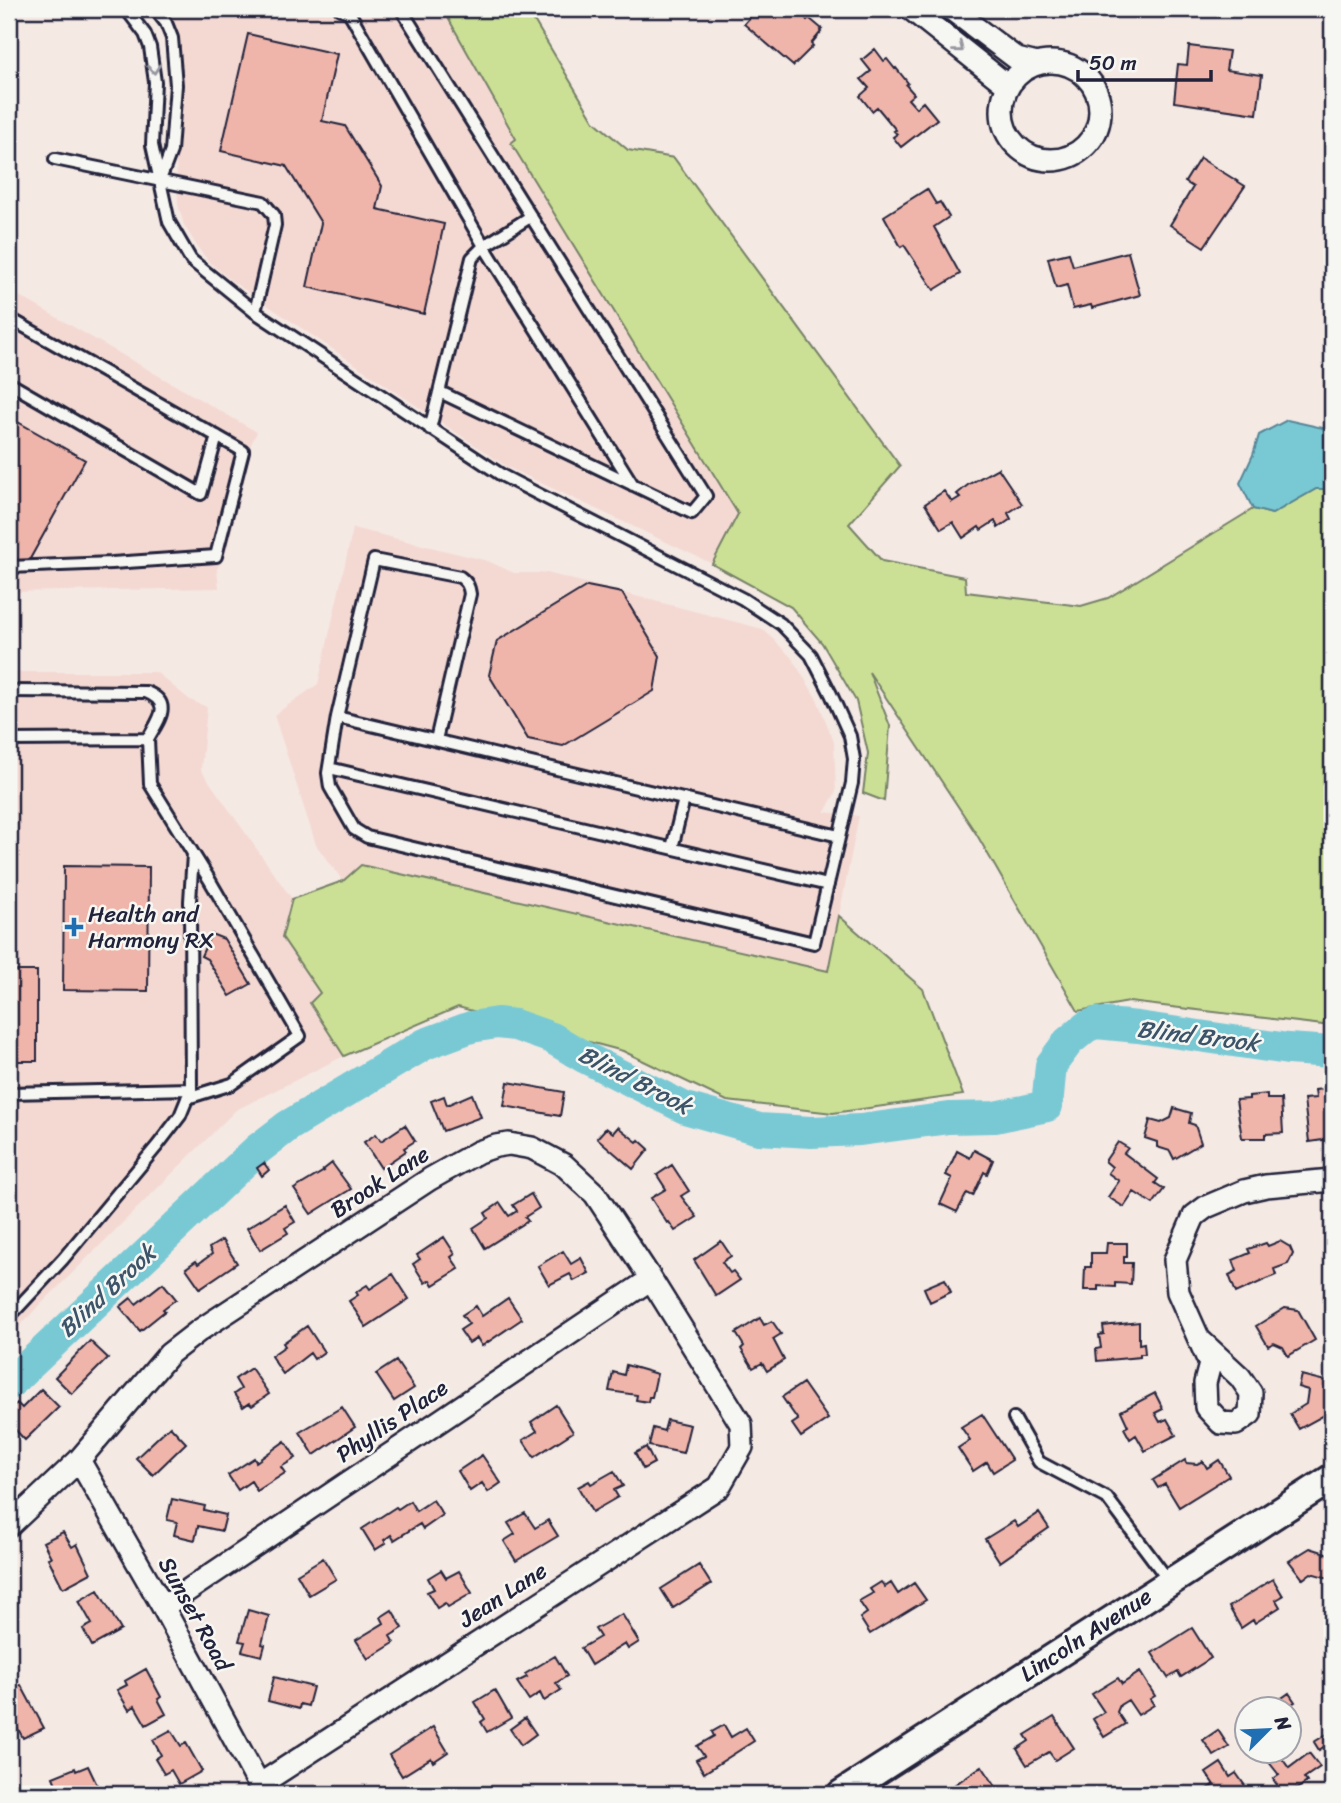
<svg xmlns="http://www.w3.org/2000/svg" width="1341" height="1803" font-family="Sriracha,sans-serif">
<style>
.built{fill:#f4d9d3}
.green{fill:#cbe095;stroke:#768168;stroke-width:2}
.water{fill:#79c9d4;stroke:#568697;stroke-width:2}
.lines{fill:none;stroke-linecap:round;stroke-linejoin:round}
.river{stroke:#79c9d4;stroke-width:32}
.building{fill:#f0b5aa;stroke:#22223b;stroke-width:2}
.service-casing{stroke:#22223b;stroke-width:16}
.minor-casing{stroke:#22223b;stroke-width:26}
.tertiary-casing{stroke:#22223b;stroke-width:32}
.service{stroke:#f6f6f2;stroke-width:10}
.minor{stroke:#f6f6f2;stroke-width:21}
.tertiary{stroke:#f6f6f2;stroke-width:26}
.oneway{stroke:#9797a0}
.poi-dot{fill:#1f6fb2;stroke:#f6f6f2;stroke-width:2.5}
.labels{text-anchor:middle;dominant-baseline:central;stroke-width:5;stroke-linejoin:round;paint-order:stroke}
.poi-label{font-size:23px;fill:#22223b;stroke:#f6f6f2;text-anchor:start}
.street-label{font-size:23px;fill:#22223b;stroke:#f6f6f2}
.water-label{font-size:24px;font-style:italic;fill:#3c5469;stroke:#f6f6f2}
</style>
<rect width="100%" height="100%" fill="#f5e9e4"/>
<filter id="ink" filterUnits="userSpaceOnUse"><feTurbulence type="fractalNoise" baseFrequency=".0143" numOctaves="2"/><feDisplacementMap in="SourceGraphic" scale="14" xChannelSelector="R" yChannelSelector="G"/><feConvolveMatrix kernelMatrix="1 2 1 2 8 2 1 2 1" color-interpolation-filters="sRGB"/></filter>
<g filter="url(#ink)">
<path class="built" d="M161 9H443L516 140 890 726 884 801 863 793 868 753 856 701 822 643 791 607 721 568 507 467 233 282 209 262 198 248 184 225 178 205 176 160 182 100 181 61 176 35Z
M9 290 257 432 249 448 250 456 225 556 217 569 219 588 9 592Z
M353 528 488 561 514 573H547L763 629 792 658 817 699 834 742 836 792 825 812 859 816 828 971 361 865 343 881 316 845 274 715 318 684Z
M9 672H156L190 700 207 707 201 770 292 899 282 937 321 993 311 1004 344 1056 236 1110 9 1336Z"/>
<path class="green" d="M443 9H511L535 22 594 121 628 150 674 158 900 466 849 524 882 561 965 577 966 592 1081 606 1108 598 1253 509 1272 514 1316 489H1332V1026L1129 1002 1078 1011 977 835 869 672 890 726 884 801 863 793 868 753 856 701 822 643 791 607 712 564 738 514 511 143 516 139Z
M361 865 828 971 839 916 923 989 963 1095 833 1113 727 1101 623 1051 458 1007 344 1056 310 1003 320 993 282 937 292 899 343 881Z"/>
<path class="water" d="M1287 420 1332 430V489H1316L1272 514 1253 509 1240 483 1253 455 1259 435Z"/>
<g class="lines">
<path class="river" d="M9 1384 258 1149 288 1126 425 1044 471 1027 497 1023 515 1025 552 1038 584 1057 685 1108 759 1129 811 1132 860 1130 949 1118 995 1117 1047 1106 1051 1065 1068 1042 1086 1027 1096 1023 1138 1027 1288 1049 1332 1052"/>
</g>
<path class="building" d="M757 9H798L807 20 809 18 822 29 820 31 821 32 811 44 813 46 793 66 744 24Z
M248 34 337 54 322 121 345 126 382 186 377 209 444 224 424 314 307 287 321 223 286 166 221 151Z
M1189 46 1229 51 1226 70 1262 75 1257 114 1174 102 1178 64 1187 65Z
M875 49 884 61 887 59 895 69 896 68 908 83 906 85 914 94 908 99 916 108 923 102 937 119 901 147 893 137 897 134 894 131 896 130 877 107 872 111 860 96 869 88 861 79 871 71 862 60Z
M1200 158 1245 186 1204 247 1170 225 1193 187 1185 182Z
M927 189 936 204 940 202 949 217 934 227 960 274 934 290 904 245 901 247 884 216Z
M1128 252 1140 295 1092 308 1091 305 1073 309 1067 285 1056 288 1048 258 1069 253 1073 266Z
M9 417 85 460 26 566 9 556Z
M998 468 1022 504 1008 513 1011 519 998 528 995 521 981 530 979 527 963 538 953 522 941 529 925 504 944 491 952 502 960 497 957 494 969 484Z
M587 586 622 593 660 656 654 691 563 746 528 739 489 675 497 641Z
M9 780 10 873H9Z
M64 866 149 867 148 991 63 990Z
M211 934 224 939 251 984 230 996 207 959 201 956Z
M9 971H37V1061H9Z
M508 1082 564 1092 560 1116 504 1106Z
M1332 1088V1144H1330V1139L1309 1142 1304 1099 1316 1098 1315 1090Z
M472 1094 481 1117 443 1131 431 1101 444 1096 447 1105Z
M1267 1094V1099H1281L1283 1133 1265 1134V1138H1242L1236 1100 1249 1099V1096Z
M1174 1108 1191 1113 1189 1123 1195 1125 1201 1143 1174 1159 1170 1151 1157 1147V1142L1145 1138 1150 1120 1161 1123 1171 1118Z
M405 1125 415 1141 404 1148 406 1151 381 1168 364 1142 376 1134 381 1141Z
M618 1127 637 1142 639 1140 649 1149 633 1169 597 1138 606 1128 613 1133Z
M1118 1142 1128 1148 1124 1153 1158 1179 1155 1183 1164 1189 1153 1204 1134 1192 1124 1207 1108 1197 1119 1181 1108 1173 1112 1167 1105 1161Z
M974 1150 993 1160 987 1174 984 1172 973 1196 967 1193 957 1212 940 1204 952 1178 946 1175 957 1151 970 1158Z
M264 1163 269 1170 262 1176 257 1168Z
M332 1163 351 1189 311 1214 294 1189 324 1171 323 1170Z
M672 1165 689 1191 681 1196 697 1217 675 1231 669 1222 667 1223 651 1198 666 1189 657 1175Z
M531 1194 539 1208 525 1217 528 1221 485 1248 473 1228 488 1218 485 1213 500 1203 509 1216 517 1211 513 1205Z
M285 1205 295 1222 285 1228 288 1233 260 1250 247 1228Z
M444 1237 455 1254 451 1257 459 1269 433 1285 430 1280 425 1283 413 1264 420 1259 417 1255Z
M222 1240 237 1263 200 1288 186 1268 196 1261 198 1264 212 1254 209 1248Z
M721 1241 731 1256 722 1262 730 1273 733 1271 740 1280 716 1296 694 1260Z
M1280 1241 1290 1247 1293 1254 1288 1264 1274 1269 1276 1275 1236 1293 1229 1275 1237 1271 1233 1260 1250 1253 1248 1249 1266 1243 1268 1246Z
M1107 1243H1127V1257H1124V1263H1132L1131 1284 1115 1283V1287L1098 1286V1290H1084L1085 1267H1091V1253H1106Z
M563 1251 571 1264 581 1258 589 1273 574 1281 570 1274 549 1285 538 1266Z
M393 1274 409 1299 366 1327 349 1301 358 1295 356 1292 367 1285 370 1289Z
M945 1279 951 1292 930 1302 924 1288Z
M163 1283 176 1299 163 1309 165 1311 140 1331 120 1307 131 1298 136 1304Z
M508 1298 522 1319 482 1346 477 1338 469 1343 460 1330 469 1324 462 1315 476 1306 482 1316Z
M1285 1308 1298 1310 1315 1340 1288 1356 1283 1347 1274 1343 1268 1346 1256 1326Z
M760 1318 764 1325 772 1321 781 1334 773 1339 784 1360 767 1371 762 1363 753 1368 741 1349 744 1346 736 1333Z
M1139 1322V1344L1144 1343 1145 1354H1140V1357L1097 1361 1096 1349 1101 1348 1099 1335 1104 1334 1103 1326Z
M307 1326 324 1352 314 1359 310 1353 283 1374 271 1356 285 1346 283 1343Z
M90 1341 108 1358 72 1394 55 1377Z
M396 1361 414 1388 394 1401 376 1374Z
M626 1365 657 1374 652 1397H649L648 1402 636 1400 637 1395 609 1391 613 1372 624 1375Z
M251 1368 269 1394 252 1406 249 1403 243 1407 234 1394 241 1389 235 1379Z
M1301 1375 1325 1381 1332 1376V1411L1299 1429 1290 1414 1306 1404 1308 1390 1298 1387Z
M803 1383 828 1419 801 1437 792 1424 798 1420 782 1397Z
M41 1389 59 1407 25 1440 9 1423V1410L17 1403 22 1408Z
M1155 1393 1163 1409 1155 1413 1160 1422 1167 1419 1176 1435 1145 1451 1136 1435 1130 1439 1124 1428 1128 1426 1121 1411Z
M556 1405 573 1432 534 1457 523 1440 537 1431 531 1422Z
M342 1407 355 1427 314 1455 300 1432Z
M982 1414 1012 1460 993 1472 987 1462 973 1471 958 1448 970 1440 961 1427Z
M667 1420 690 1425 683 1453 649 1446 653 1428 664 1431Z
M170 1426 186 1443 153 1475 136 1458Z
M285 1441 296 1458 281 1467 285 1473 257 1491 251 1481 238 1490 228 1475 254 1458 256 1462Z
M646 1447 654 1463 643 1469 635 1453Z
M482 1455 501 1483 488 1492 482 1483 470 1491 458 1471Z
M1185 1460 1186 1463 1197 1464 1203 1461 1207 1468 1219 1460 1229 1476 1179 1507 1165 1484 1158 1488 1153 1480Z
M614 1471 623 1486 614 1490 618 1497 592 1512 578 1487 589 1481 591 1484Z
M172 1499 205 1506 204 1510 226 1515 222 1531 198 1526 195 1540 174 1535 177 1522 167 1520Z
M433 1500 443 1515 423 1529 420 1524 394 1540 391 1535 384 1540 386 1543 375 1550 362 1529 396 1507 398 1509 410 1501 416 1511Z
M525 1513 535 1528 548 1520 558 1536 516 1561 504 1541 515 1534 508 1523Z
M1039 1513 1049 1528 1000 1562 985 1539 1014 1521 1018 1527Z
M63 1532 72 1547 77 1544 91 1573 63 1588 48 1558 51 1557 43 1542Z
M1310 1548 1332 1555V1579L1311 1573 1303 1579 1289 1561Z
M323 1558 336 1579 309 1595 297 1574Z
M699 1565 711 1584 673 1608 661 1589Z
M441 1570 446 1578 459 1571 472 1593 448 1607 445 1603 437 1608 427 1592 434 1589 428 1578Z
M1273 1579 1283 1596 1276 1600 1280 1607 1255 1623 1253 1620 1241 1628 1229 1607Z
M881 1582 885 1587 891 1583 898 1594 914 1583 926 1600 870 1634 860 1618 867 1613 859 1601 873 1593 870 1589Z
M98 1590 121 1630 92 1646 83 1629 92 1624 79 1601Z
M248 1610 269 1616 262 1644 265 1645 262 1656 242 1651 245 1642 239 1641Z
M392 1610 403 1628 390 1636 394 1643 368 1659 356 1640 384 1623 381 1617Z
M622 1614 639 1642 628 1649 625 1644 591 1665 581 1648 600 1637 595 1629Z
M1192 1628 1211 1658 1181 1677 1178 1672 1168 1678 1152 1653Z
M555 1656 567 1676 556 1683 561 1690 544 1701 540 1693 529 1700 517 1682 527 1677 525 1674Z
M146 1669 161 1697 158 1699 166 1714 146 1725 135 1706 129 1710 117 1690 127 1685 125 1681Z
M1140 1672 1155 1696 1150 1699 1154 1705 1138 1715 1128 1700 1120 1705 1117 1712 1125 1724 1104 1737 1093 1719 1104 1712 1092 1694 1118 1678 1122 1684Z
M274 1677 313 1687 308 1706 300 1704 299 1709 268 1701Z
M21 1685 44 1728 23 1738 12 1718 10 1719 9 1716V1691Z
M495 1690 511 1718 487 1732 481 1722 485 1719 475 1702Z
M1289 1693 1295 1702 1285 1708 1279 1700Z
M1054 1717 1074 1748 1055 1760 1049 1752 1027 1765 1017 1749 1029 1741 1025 1735Z
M525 1718 536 1734 521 1745 510 1729Z
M724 1725 731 1737 746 1728 754 1741 704 1773 696 1760 704 1756 697 1746 714 1736 712 1732Z
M433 1727 448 1752 433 1762 431 1758 402 1776 389 1755Z
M171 1730 181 1746 186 1743 202 1771 179 1784 171 1770 164 1774 155 1759 161 1755 153 1740Z
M1218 1730 1229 1747 1214 1756 1203 1740Z
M1332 1731V1759L1325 1746 1319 1750 1314 1742Z
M1278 1753 1289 1768 1309 1753 1320 1767 1304 1778 1307 1782 1289 1794H1283L1273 1779 1279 1775 1268 1761Z
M1221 1763 1230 1777 1236 1773 1248 1790 1241 1794H1211L1207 1789 1214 1785 1206 1773Z
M88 1766 99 1789 86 1794H60L53 1777 75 1768 76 1771Z
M982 1766 996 1787 984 1794H941Z"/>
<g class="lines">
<defs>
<path id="service" d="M126 9 145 34 150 47 155 82 152 145 169 222 191 260 255 312 503 476 743 599 781 624 811 655 831 694 850 736 854 759 852 783 814 943 367 837 354 829 330 787 328 773 337 717 374 560 460 577C467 582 469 586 470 594L436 740
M155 9 166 23 172 38 176 85 171 151 160 180
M340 9 349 12 484 246 633 485
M401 9 706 496 692 513 440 392
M55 159 263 202 274 215 275 225 255 312
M9 318 243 451 216 556 112 563 9 567
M9 383 201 494 217 436
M430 429 472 258 484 246 530 217
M9 691 146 692C174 703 158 720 148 739
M337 717 839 836
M9 740 148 739 150 784 209 879 300 1036 232 1084 187 1098
M329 768 828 885
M672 848 684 799
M9 1093 191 1089
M9 1317 63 1259 157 1146 180 1116 191 1089 190 901 193 854
M1014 1418 1039 1462 1107 1498 1169 1581"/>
<path id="minor" d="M911 9 1008 86
M951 9 1017 59 1037 64
M1002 111a49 49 0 1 1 98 0a49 49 0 1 1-98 0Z
M1201 1341 1240 1377 1251 1393 1250 1414 1236 1424 1221 1423 1206 1407 1205 1383 1210 1364 1178 1292 1175 1260 1194 1216 1206 1207 1244 1191 1266 1186 1332 1180
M79 1460 163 1607 264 1794
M9 1526 79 1460 169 1354 200 1330 430 1179 478 1152 496 1146 509 1144 532 1148 564 1165 595 1194 651 1279 741 1424 742 1447 719 1487 259 1785
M163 1607 651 1279"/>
<path id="tertiary" d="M841 1794 1332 1478"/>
</defs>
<use href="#service" class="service-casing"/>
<use href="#minor" class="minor-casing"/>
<use href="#tertiary" class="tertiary-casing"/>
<use href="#service" class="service"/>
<use href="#minor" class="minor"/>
<use href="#tertiary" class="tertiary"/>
</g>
<defs><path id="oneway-chevron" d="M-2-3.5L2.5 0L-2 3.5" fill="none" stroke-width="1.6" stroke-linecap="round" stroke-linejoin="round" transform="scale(1.75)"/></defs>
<g class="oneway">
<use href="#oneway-chevron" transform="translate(959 48) rotate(39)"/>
<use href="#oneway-chevron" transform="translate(154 69) rotate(84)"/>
</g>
</g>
<path class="poi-dot" d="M70.5 916.5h7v7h7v7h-7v7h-7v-7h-7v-7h7z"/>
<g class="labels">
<g class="poi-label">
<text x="88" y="914">Health and<tspan x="88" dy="26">Harmony RX</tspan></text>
</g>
<g class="street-label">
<text transform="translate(380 1182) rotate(-33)">Brook Lane</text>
<text transform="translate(392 1421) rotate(-34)">Phyllis Place</text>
<text transform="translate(503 1595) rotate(-33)">Jean Lane</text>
<text transform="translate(195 1614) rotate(61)">Sunset Road</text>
<text transform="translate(1086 1635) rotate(-33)">Lincoln Avenue</text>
</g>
<g class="water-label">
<text transform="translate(1198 1036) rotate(7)">Blind Brook</text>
<text transform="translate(635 1080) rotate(27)">Blind Brook</text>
<text transform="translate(107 1291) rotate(-43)">Blind Brook</text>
</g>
</g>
<rect width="1341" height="1803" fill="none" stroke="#f6f6f2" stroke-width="35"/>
<rect x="18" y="18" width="1306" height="1768" fill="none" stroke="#22223b" stroke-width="2.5" filter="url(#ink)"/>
<g transform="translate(1268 1730) rotate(66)"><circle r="33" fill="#f6f6f2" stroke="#a1a1a9" stroke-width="2"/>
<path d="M0-5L12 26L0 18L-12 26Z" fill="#1f6fb2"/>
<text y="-10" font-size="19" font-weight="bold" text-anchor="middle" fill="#22223b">N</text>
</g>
<path d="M1078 70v10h133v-10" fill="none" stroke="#22223b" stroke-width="3.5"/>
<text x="1089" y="70" font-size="21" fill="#22223b" stroke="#f6f6f2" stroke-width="5" paint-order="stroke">50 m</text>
</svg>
